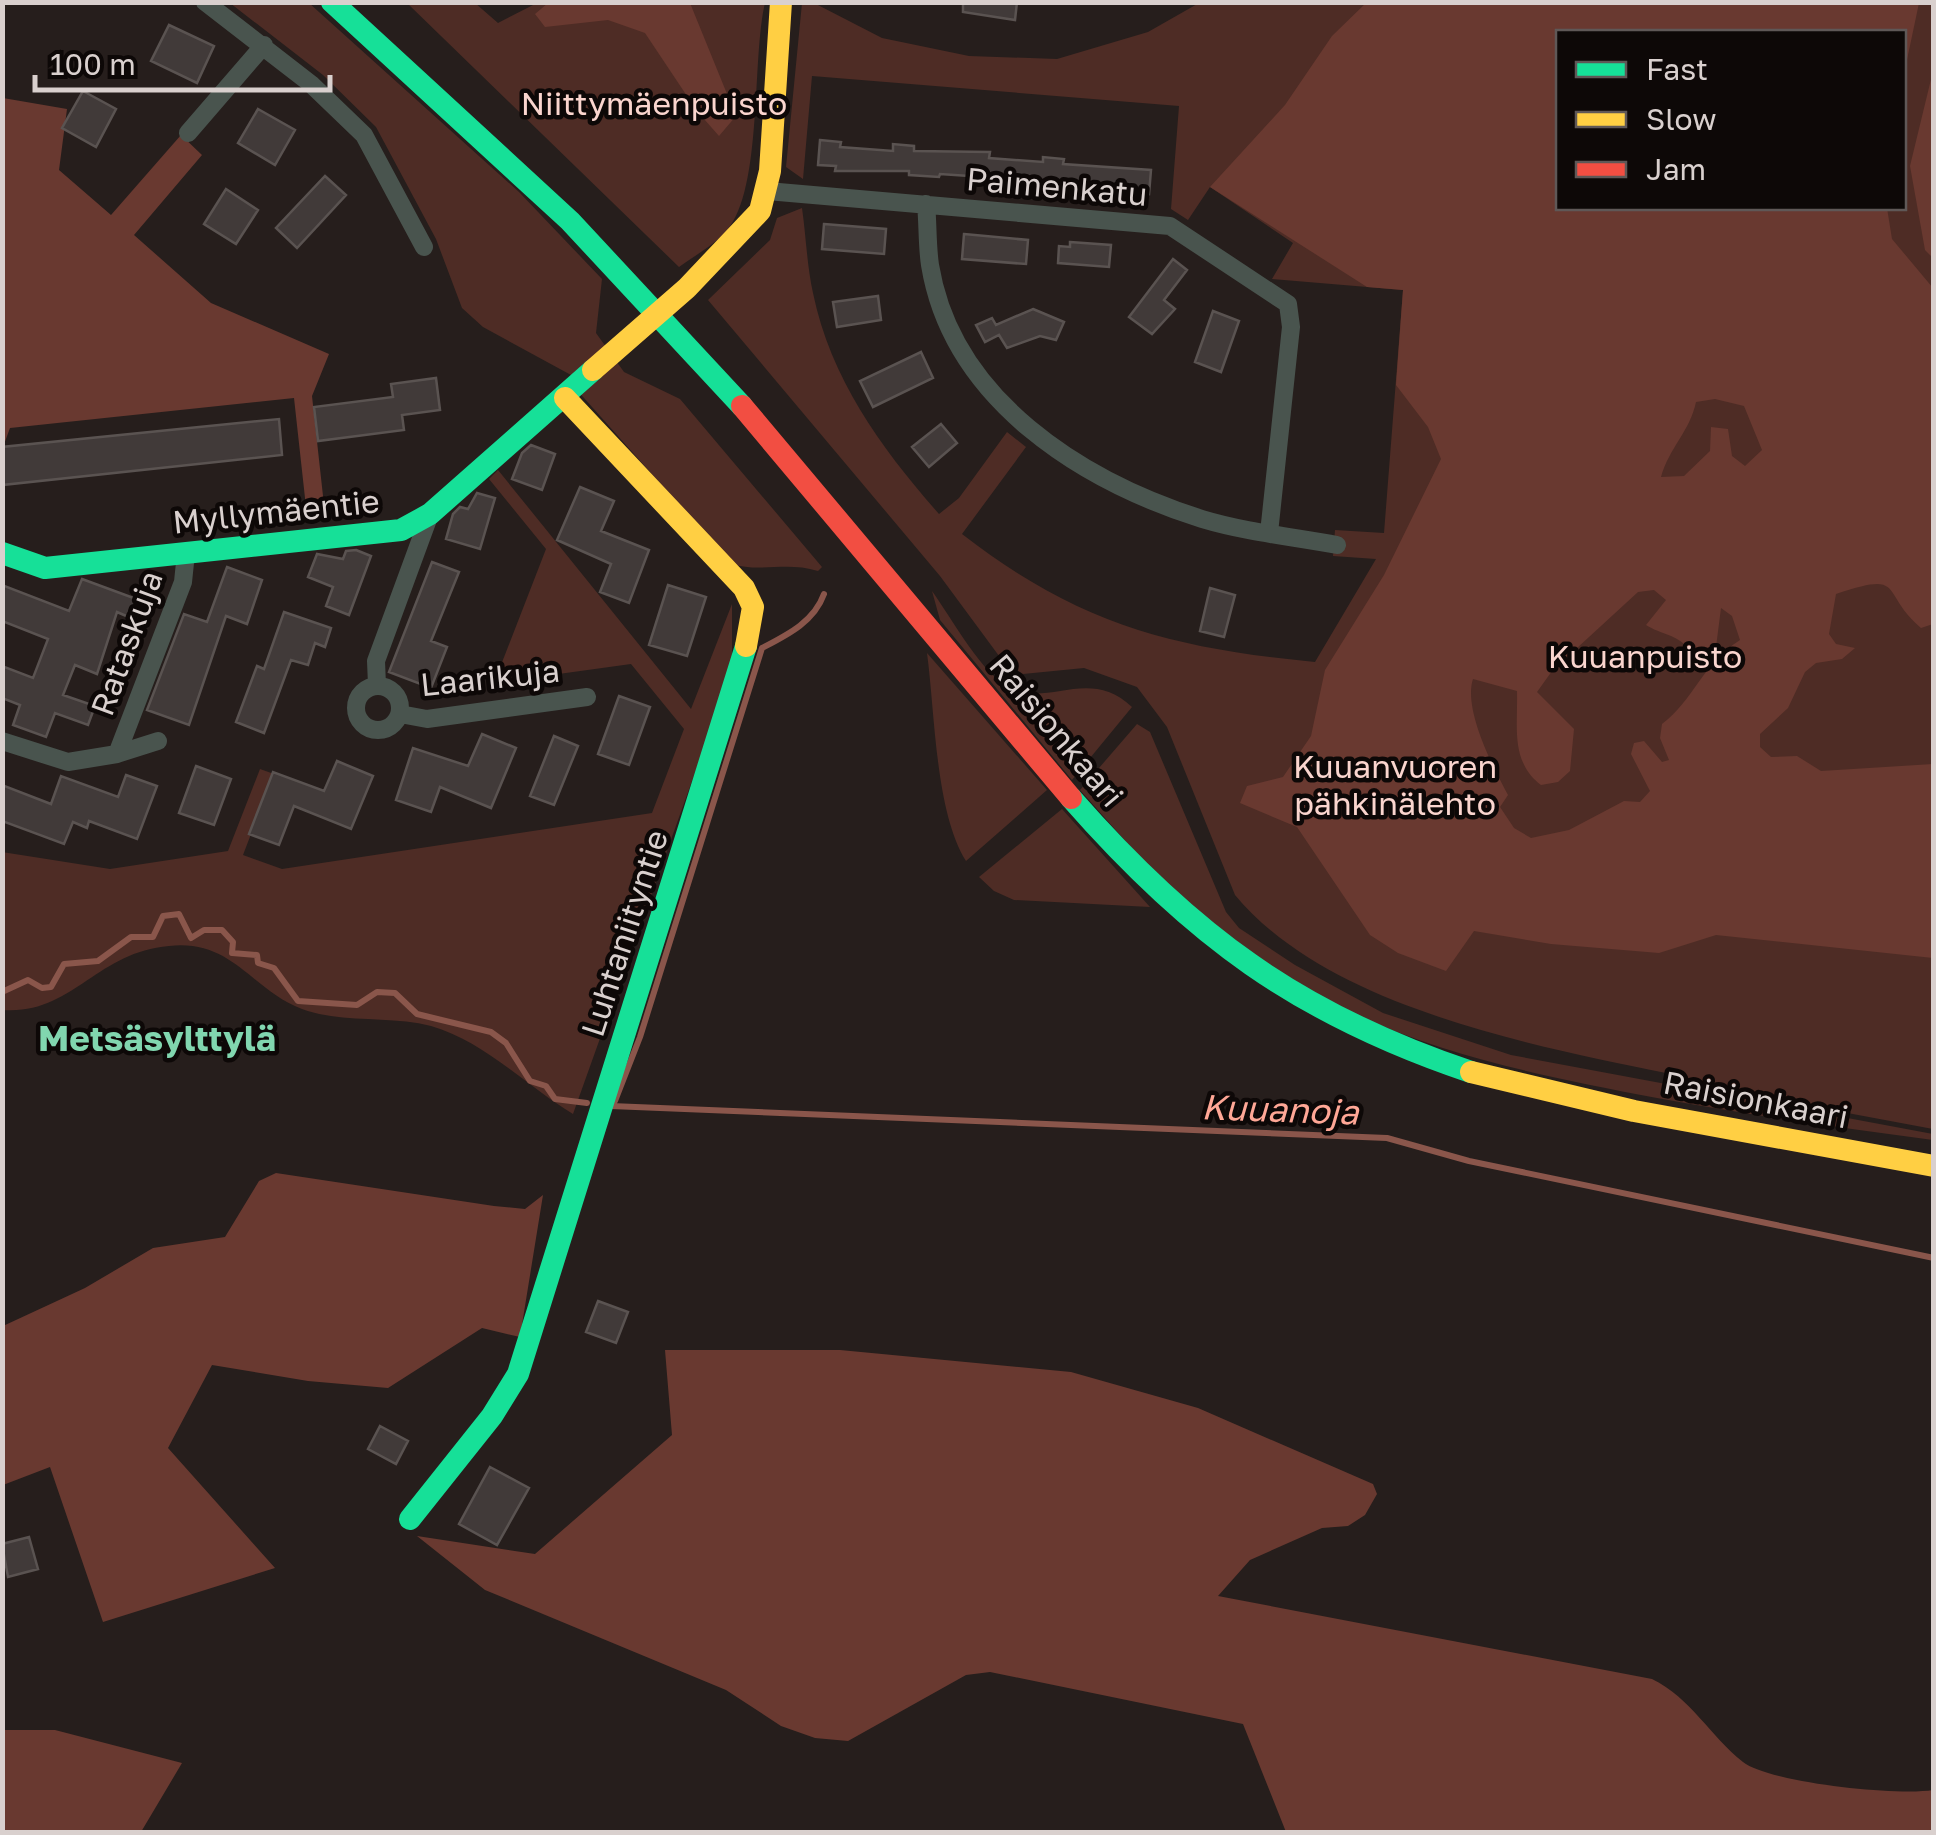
<svg xmlns="http://www.w3.org/2000/svg" width="1936" height="1835" font-family="'Golos Text',sans-serif">
<style>
.green{fill:#4e2c25;fill-rule:evenodd}
.forest{fill:#693930;fill-rule:evenodd}
.lines{fill:none;stroke-linecap:round;stroke-linejoin:round}
.stream{stroke:#8a564b;stroke-width:6}
.building{fill:#413a39;stroke:#5a5351;stroke-width:2.5}
.street{stroke:#49544e;stroke-width:18}
.fast{stroke:#16e098;stroke-width:22}
.slow{stroke:#ffcf43;stroke-width:22}
.jam{stroke:#f24e42;stroke-width:22}
.labels{text-anchor:middle;dominant-baseline:central;stroke-width:9;stroke-linejoin:round;paint-order:stroke}
.park-label{font-size:32px;fill:#fad5ce;stroke:#0d0807}
.street-label{font-size:32px;fill:#d9d0ce;stroke:#0d0807}
.neighbourhood-label{font-size:35px;font-weight:bold;fill:#81d6af;stroke:#0d0807}
.water-label{font-size:35px;font-style:italic;fill:#ffa796;stroke:#0d0807}
</style>
<rect width="100%" height="100%" fill="#261e1c"/>
<path class="green" d="M230 3H309L519 192 602 279 596 333 624 372 680 399 822 567 818 571C786 561 760 573 732 564L576 389 571 375 483 327 462 308 436 239 376 127 323 75Z
M407 3H475L498 23 537 3H765C751 61 764 196 723 235 710 247 693 257 679 267Z
M802 3H814L882 38 969 56 1057 59 1148 32 1199 3H1933V1129L1665 1079 1666 1073C1531 1045 1328 1007 1235 895L1167 727 1137 687 1084 668 1023 674 1002 660 940 576 708 300 770 240 777 218 802 208C806 236 807 266 813 293 831 380 882 449 939 514L959 498 1007 432 1026 447 962 534C1078 624 1171 648 1315 662L1376 559 1333 556 1335 530 1384 533 1403 290 1272 279 1293 243 1210 187 1188 220 1171 209 1179 106 812 76 803 179 786 167ZM1558 32H1904V208H1558Z
M498 470 691 709 732 604V669L573 1114C526 1086 484 1041 431 1026 389 1015 343 1024 302 1009 251 990 233 939 169 946 96 952 72 1015 3 1010L2 852 110 869 228 851 260 769 274 774 243 855 282 869 652 813 684 729 631 664 494 683 546 549 489 479Z
M932 591C951 617 983 677 1012 689 1050 706 1090 667 1132 707L1072 780 940 620Z
M927 653 1047 790 966 861C935 811 935 712 927 653Z
M1137 724 1150 732 1226 912 1239 928 1295 965 1383 1013 1511 1055 1933 1134V1140C1841 1128 1749 1115 1657 1098 1484 1065 1347 1036 1206 921 1160 883 1120 834 1080 790Z
M1062 809 1150 907 1014 900 994 891 979 877Z"/>
<path class="forest" d="M1367 2 1919 3 1904 74V32H1558V208H1887L1892 239 1933 288V624L1921 628C1879 592 1907 570 1836 594L1829 634 1836 644 1855 648 1842 659 1816 663 1805 672 1788 708 1760 734V747L1771 757 1797 756 1821 771 1933 764V958L1716 935 1659 953 1551 944 1474 931 1446 971 1398 953 1370 935 1297 827 1240 803 1247 786 1283 777 1311 736 1325 670 1384 575 1441 459 1428 427 1396 385 1403 290 1367 287 1210 187 1285 105 1332 36ZM1715 399 1744 406 1762 450 1745 466 1732 456 1728 429 1711 427 1710 451 1684 476 1661 477C1669 448 1690 431 1696 402ZM1654 590 1666 600 1646 625C1662 635 1676 634 1688 648L1716 647 1721 608 1732 616 1740 640C1701 665 1695 699 1662 724L1660 738 1669 760 1662 762 1644 741 1634 743 1631 754 1650 791 1640 802 1624 801 1569 830 1531 838 1514 828 1500 807 1508 795C1493 767 1463 709 1473 679L1517 691C1518 727 1510 761 1541 785L1558 782 1570 771 1574 729 1537 692 1552 671 1638 592Z
M548 3H690L736 116 719 136 697 111 645 33 608 20 545 27 535 14Z
M1933 71V258L1925 250 1910 166Z
M3 98 67 109 59 170 111 215 181 135 202 155 134 235 211 303 329 354 312 396 325 514 307 516 294 398 10 428 3 447Z
M276 1173 494 1206 525 1209 543 1195 520 1337 482 1328 388 1388 308 1381 212 1365 168 1448 275 1568 103 1622 50 1467 3 1485V1326L85 1288 153 1248 225 1237 259 1181Z
M665 1350H840L1071 1372 1198 1408 1373 1484 1377 1494 1365 1515 1348 1526 1322 1528 1250 1560 1218 1596 1652 1679C1691 1698 1710 1736 1743 1762 1770 1783 1898 1796 1933 1790V1832H1286L1243 1724 990 1672 966 1675 848 1741 815 1738 781 1726 726 1690 485 1590 417 1536 535 1554 672 1435Z
M2 1730H55L182 1763 141 1832H3Z"/>
<g class="lines">
<path class="stream" d="M2 992 28 980 42 988 51 987 64 964 98 961 131 937H153L163 916 179 914 191 938 204 930H222L233 942 232 953 257 955 258 963 274 968 298 1001 357 1005 377 992 395 993 417 1014 491 1032 506 1043 530 1081 546 1086 555 1099 587 1103
M615 1101 640 1037 762 648C787 635 814 622 824 594
M611 1106 1387 1138 1469 1161 1934 1258"/>
</g>
<path class="building" d="M963 2H1017L1015 20 963 12Z
M169 25 214 46 197 83 151 61Z
M83 91 116 109 96 147 62 128Z
M258 109 295 130 275 165 238 143Z
M820 140 841 142 840 147 893 151V144L914 146V151L990 152 989 158 1043 162V157L1064 159 1063 164 1151 170 1149 194 1015 180V184L984 182V177L940 174 939 177 909 175V171H835L836 166 818 165Z
M325 176 346 195 297 248 276 228Z
M226 189 258 210 236 244 204 224Z
M824 224 886 229 884 254 822 249Z
M964 234 1028 240 1026 264 962 259Z
M1070 242 1111 245 1109 267 1058 263 1059 246 1070 247Z
M1173 259 1187 270 1164 300 1175 309 1152 334 1129 317Z
M878 296 881 320 837 327 833 302Z
M1033 309 1064 322 1056 340 1040 336 1007 348 999 335 985 342 976 325 992 318 996 325Z
M1213 311 1239 321 1221 372 1195 362Z
M921 352 933 378 873 407 860 381Z
M436 378 440 410 402 415 404 430 318 441 314 407 393 397 391 384Z
M279 419 282 455 2 485V447Z
M941 424 957 443 929 467 912 447Z
M531 445 555 454 542 490 512 479 522 453Z
M580 487 614 501 601 531 649 550 629 603 600 592 611 564 557 540Z
M477 493 495 498 480 549 446 539 453 514 460 507 468 509Z
M356 550 371 556 349 615 326 606 333 587 308 577 317 554 343 559 346 551Z
M432 562 459 572 431 641 447 647 431 688 389 672Z
M227 567 262 580 247 624 226 616 189 725 147 710 184 614 207 622Z
M82 579 139 600 131 618 117 612 97 674 75 665 63 695 95 706 88 725 55 713 46 737 13 725 20 705 2 698V666L33 678 48 639 2 621V585L69 611Z
M668 585 706 597 687 656 649 645Z
M1210 588 1235 595 1224 637 1200 631Z
M284 612 331 628 325 647 315 643 308 665 291 660 264 733 236 722 257 666 264 669Z
M619 696 650 707 629 765 598 754Z
M482 734 516 748 491 808 440 787 431 812 396 800 413 748 468 766Z
M554 736 578 746 554 805 530 796Z
M337 761 373 776 351 829 294 806 279 845 249 834 273 772 324 791Z
M196 766 231 779 214 825 179 813Z
M126 775 157 786 137 839 89 821 87 828 73 822 64 844 2 821V785L51 804 61 776 118 797Z
M598 1301 628 1312 616 1343 586 1332Z
M380 1426 408 1441 396 1464 368 1449Z
M490 1467 529 1488 497 1545 459 1524Z
M29 1537 38 1569 8 1577 2 1544Z"/>
<g class="lines">
<path class="street" d="M205 2 311 84 364 135 424 247
M188 133 264 45
M767 191 1170 226 1288 304 1291 327 1269 533
M926 204C928 224 927 245 930 265 952 400 1082 481 1202 519 1245 532 1293 537 1337 545
M377 685 376 661 430 514
M356 708a22 22 0 1 1 44 0a22 22 0 1 1-44 0Z
M400 714 427 719 587 697
M2 741 68 762 117 754 183 582 186 553
M117 754 158 741"/>
<path class="fast" d="M332 2 570 221 742 406
M2 553 45 568 401 530 430 514 593 370
M1071 798C1191 935 1298 1014 1471 1072
M410 1519 492 1416 518 1374 746 646"/>
<path class="slow" d="M593 370 687 288 760 211 770 171 781 2
M565 398 744 588 753 607 746 646
M1471 1072 1634 1111 1934 1166"/>
<path class="jam" d="M742 406 1071 798"/>
</g>
<g class="labels">
<g class="park-label">
<text x="654" y="103">Niittymäenpuisto</text>
<text x="1645" y="656">Kuuanpuisto</text>
<text x="1395" y="766">Kuuanvuoren<tspan x="1395" dy="37">pähkinälehto</tspan></text>
</g>
<g class="street-label">
<text transform="translate(1057 186) rotate(5)">Paimenkatu</text>
<text transform="translate(276 511) rotate(-6)">Myllymäentie</text>
<text transform="translate(126 643) rotate(-70)">Rataskuja</text>
<text transform="translate(490 677) rotate(-6)">Laarikuja</text>
<text transform="translate(1057 730) rotate(50)">Raisionkaari</text>
<text transform="translate(624 933) rotate(-72)">Luhtaniityntie</text>
<text transform="translate(1756 1099) rotate(11)">Raisionkaari</text>
</g>
<g class="neighbourhood-label">
<text x="157" y="1038">Metsäsylttylä</text>
</g>
<g class="water-label">
<text transform="translate(1280 1109) rotate(2)">Kuuanoja</text>
</g>
</g>
<rect width="1936" height="1835" fill="none" stroke="#d9d0ce" stroke-width="10"/>
<rect x="1556" y="30" width="350" height="180" fill="#0d0807" stroke="#5f5857" stroke-width="2.5"/>
<rect x="1576" y="62" width="50" height="15" fill="#16e098" stroke="#5f5857" stroke-width="2.5"/>
<text x="1646" y="80" font-size="30" fill="#d9d0ce">Fast</text>
<rect x="1576" y="112" width="50" height="15" fill="#ffcf43" stroke="#5f5857" stroke-width="2.5"/>
<text x="1646" y="130" font-size="30" fill="#d9d0ce">Slow</text>
<rect x="1576" y="162" width="50" height="15" fill="#f24e42" stroke="#5f5857" stroke-width="2.5"/>
<text x="1646" y="180" font-size="30" fill="#d9d0ce">Jam</text>
<path d="M35 75v15h295v-15" fill="none" stroke="#d9d0ce" stroke-width="5"/>
<text x="50" y="75" font-size="30" fill="#d9d0ce" stroke="#0d0807" stroke-width="8" paint-order="stroke">100 m</text>
</svg>
